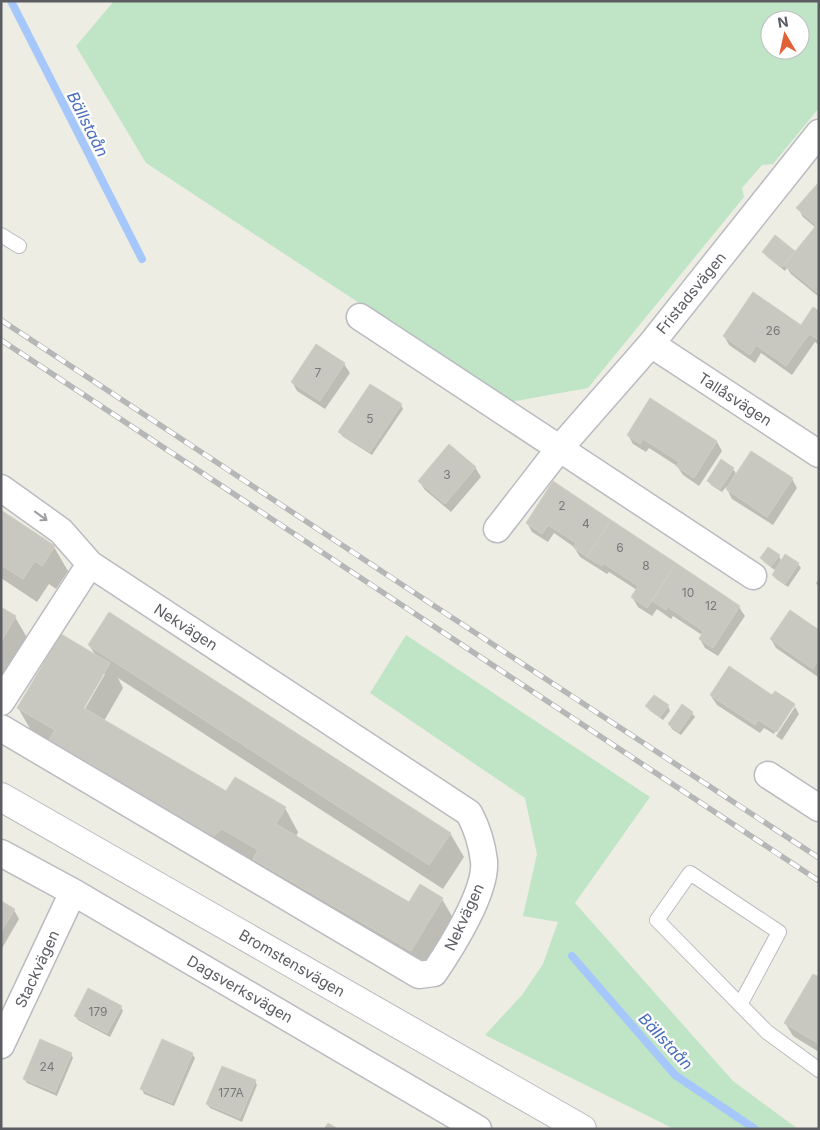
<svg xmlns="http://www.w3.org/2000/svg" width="820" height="1130" font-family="Inter,sans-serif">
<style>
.green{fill:#c0e4c6;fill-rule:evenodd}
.shadow{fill:#0003;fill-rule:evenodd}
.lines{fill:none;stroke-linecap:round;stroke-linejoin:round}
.stream{stroke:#a5c7fb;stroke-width:8}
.building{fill:#c8c7c0;stroke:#d1cfc2}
.service-casing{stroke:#babbc1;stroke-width:16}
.minor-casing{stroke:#babbc1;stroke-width:29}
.tertiary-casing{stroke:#babbc1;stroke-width:30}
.service{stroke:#fff;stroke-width:14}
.minor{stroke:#fff;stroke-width:26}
.tertiary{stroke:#fff;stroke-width:28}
.rail-casing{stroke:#b5b6b6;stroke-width:5.5}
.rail{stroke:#fff;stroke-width:4;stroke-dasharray:11;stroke-linecap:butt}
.oneway{stroke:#9d9ea1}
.labels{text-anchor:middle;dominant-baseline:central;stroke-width:4.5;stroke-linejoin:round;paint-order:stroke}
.number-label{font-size:12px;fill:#76787a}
.street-label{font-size:15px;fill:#5b5d63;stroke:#fff}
.water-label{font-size:16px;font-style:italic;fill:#496dbd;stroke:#fff}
</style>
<rect width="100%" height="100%" fill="#edede3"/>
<path class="green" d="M114 1H819V108L773 164 762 165 742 188 744 197 588 388 510 402 146 163 76 46ZM770 20H800V50H770Z
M406 635 650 797 575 903 733 1081 798 1129H674L485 1035 522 995 543 964 558 922 523 916 537 854 525 798 370 693Z"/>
<path class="shadow" d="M819 184V297L791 274 787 268 785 271 766 256 764 252H794L795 254 816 228 803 217 798 208Z
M819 312V345L815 342 792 375 761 353 755 363 729 345 724 336 801 326Z
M344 364 350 373 325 409 297 391 292 382Z
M651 400 717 442 722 451 699 486 683 475 677 466 649 448 646 452 633 444 628 435Z
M401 405 403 409 372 455 342 436 340 432Z
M475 467 481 477 451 512 425 490 419 481Z
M733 469 737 475 792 479 797 488 773 525 732 499 726 487 722 492 711 485 708 481Z
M554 483 739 607 745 616 718 656 705 648 700 639 702 635 673 616 671 619 657 609 652 616 638 607 632 597 637 590 609 572 607 574 580 557 574 547 554 533 548 542 532 532 527 523Z
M1 512 54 547 68 571 56 589 49 584 37 602 1 578Z
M779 556 782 562 798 564 801 568 788 587 776 579 773 575 776 571 764 562 762 558Z
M819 579V588L816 583Z
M1 609 15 617 29 641 1 689Z
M819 632 818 677 776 648 771 639Z
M89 645 450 833 464 857 443 889 118 678 123 688 104 721 227 793 285 808 298 832 296 837 410 904 442 899 456 923 425 975 32 732 18 708 96 656ZM103 674H105L82 714 80 712Z
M711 696H773L794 705 799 714 782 740 776 736 795 707H792L774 734 764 728 760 733 717 705Z
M647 706H668L670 711 663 720 649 710Z
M692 713 695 717 681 735 672 729 669 724Z
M1 903 14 910 19 919 1 950Z
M819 978V1052L793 1036 785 1023Z
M121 1007 123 1011 110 1037 78 1020 75 1016Z
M71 1054 73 1058 57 1096 27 1083 24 1079Z
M192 1054 195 1058 174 1106 144 1094 142 1089Z
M255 1081 257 1085 242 1122 210 1108 207 1104Z"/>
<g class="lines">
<path class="stream" d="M11 1 142 259
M572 956 675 1075 755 1129"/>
</g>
<path class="building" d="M819 182V222L816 225 796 208Z
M819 222V292L818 293 784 265Z
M775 235 795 251 782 267 762 252Z
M753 292 801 325 813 307 819 311V340L809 334 786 366 756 345 750 355 723 336Z
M316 344 345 363 320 401 291 382Z
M370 384 402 404 370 452 338 432Z
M650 398 717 441 694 478 676 466 679 462 643 439 640 444 627 435Z
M449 444 476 467 445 504 418 481Z
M751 451 793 478 767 517 726 489Z
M721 459 734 468 720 489 707 481Z
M553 481 611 520 587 557 573 547 576 543 548 525 542 534 526 523Z
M1 510 55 546 42 566 35 561 23 579 1 565Z
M611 520 676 563 647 608 631 597 638 586 603 563 602 566 587 557Z
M768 547 780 555 771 566 760 558Z
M785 554 799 563 785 584 772 575Z
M676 563 740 606 713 648 699 639 703 631 668 607 666 610 652 601Z
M1 607 16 616 1 642Z
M790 610 819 630V663L817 662 813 669 770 639Z
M109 612 451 833 429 865 88 645Z
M61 634 110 663 84 708 226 791 235 777 286 807 276 824 409 902 420 884 443 898 411 951 253 859 258 850 222 829 209 840 47 744 55 730 17 708Z
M729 666 772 695 775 691 795 704 777 732 758 720 755 725 710 695Z
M654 695 669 705 660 717 645 706Z
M682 704 693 712 679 732 668 724Z
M1 901 15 909 1 932Z
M813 974 819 977V1044L784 1023Z
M88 988 122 1006 107 1033 74 1016Z
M40 1039 72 1053 55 1092 23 1079Z
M162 1039 193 1053 172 1103 140 1089Z
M222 1066 256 1080 240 1118 206 1104Z
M328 1123 338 1129H324Z"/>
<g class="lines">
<defs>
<path id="service" d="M1 235 19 246
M740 1005 779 932 690 873 657 920 767 1032 819 1070"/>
<path id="minor" d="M360 317 753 576
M651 344 819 454
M1 488 61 531 90 564
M497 529 559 449 651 344 819 133
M1 702 90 564 469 813C477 828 482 844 484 861 487 891 451 948 434 973L419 975 1 728
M768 775 819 808
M1 853 73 892 478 1129
M1 1045 73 892"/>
<path id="tertiary" d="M1 797 582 1129"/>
</defs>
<use href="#service" class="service-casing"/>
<use href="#minor" class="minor-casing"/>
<use href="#tertiary" class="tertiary-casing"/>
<use href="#service" class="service"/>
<use href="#minor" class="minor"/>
<use href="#tertiary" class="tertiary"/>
<defs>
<path id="rail" d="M1 320 445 613 819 858
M1 340 819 881"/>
</defs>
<use href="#rail" class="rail-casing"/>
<use href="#rail" class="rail"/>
</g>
<defs><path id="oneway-shaft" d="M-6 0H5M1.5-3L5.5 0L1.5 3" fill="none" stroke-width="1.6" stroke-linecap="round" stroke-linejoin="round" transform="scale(1.25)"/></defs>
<use class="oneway" href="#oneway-shaft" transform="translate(41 516) rotate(36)"/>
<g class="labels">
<g class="number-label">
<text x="773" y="330">26</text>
<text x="318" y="372">7</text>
<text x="370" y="418">5</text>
<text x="447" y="474">3</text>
<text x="562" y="505">2</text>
<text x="586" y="523">4</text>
<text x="620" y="547">6</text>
<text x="646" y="565">8</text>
<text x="688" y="592">10</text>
<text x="711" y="605">12</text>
<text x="98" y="1011">179</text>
<text x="47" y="1066">24</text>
<text x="231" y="1092">177A</text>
</g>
<g class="street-label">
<text transform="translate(691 293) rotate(-51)">Fristadsvägen</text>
<text transform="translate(735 399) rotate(33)">Tallåsvägen</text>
<text transform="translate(186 627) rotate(33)">Nekvägen</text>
<text transform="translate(464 917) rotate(-65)">Nekvägen</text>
<text transform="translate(292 963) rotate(30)">Bromstensvägen</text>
<text transform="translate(37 969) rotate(-65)">Stackvägen</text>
<text transform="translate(240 989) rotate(30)">Dagsverksvägen</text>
</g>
<g class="water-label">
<text transform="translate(88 124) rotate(63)">Bällstaån</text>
<text transform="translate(666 1041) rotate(47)">Bällstaån</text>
</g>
</g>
<rect width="820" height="1130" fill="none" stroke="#5b5d63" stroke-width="5"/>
<g transform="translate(785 35) rotate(351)"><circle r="24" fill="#ffffff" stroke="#bdbec1"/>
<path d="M0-4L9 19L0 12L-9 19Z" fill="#e16035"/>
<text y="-8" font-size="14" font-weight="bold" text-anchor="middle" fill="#5b5d63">N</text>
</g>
</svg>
